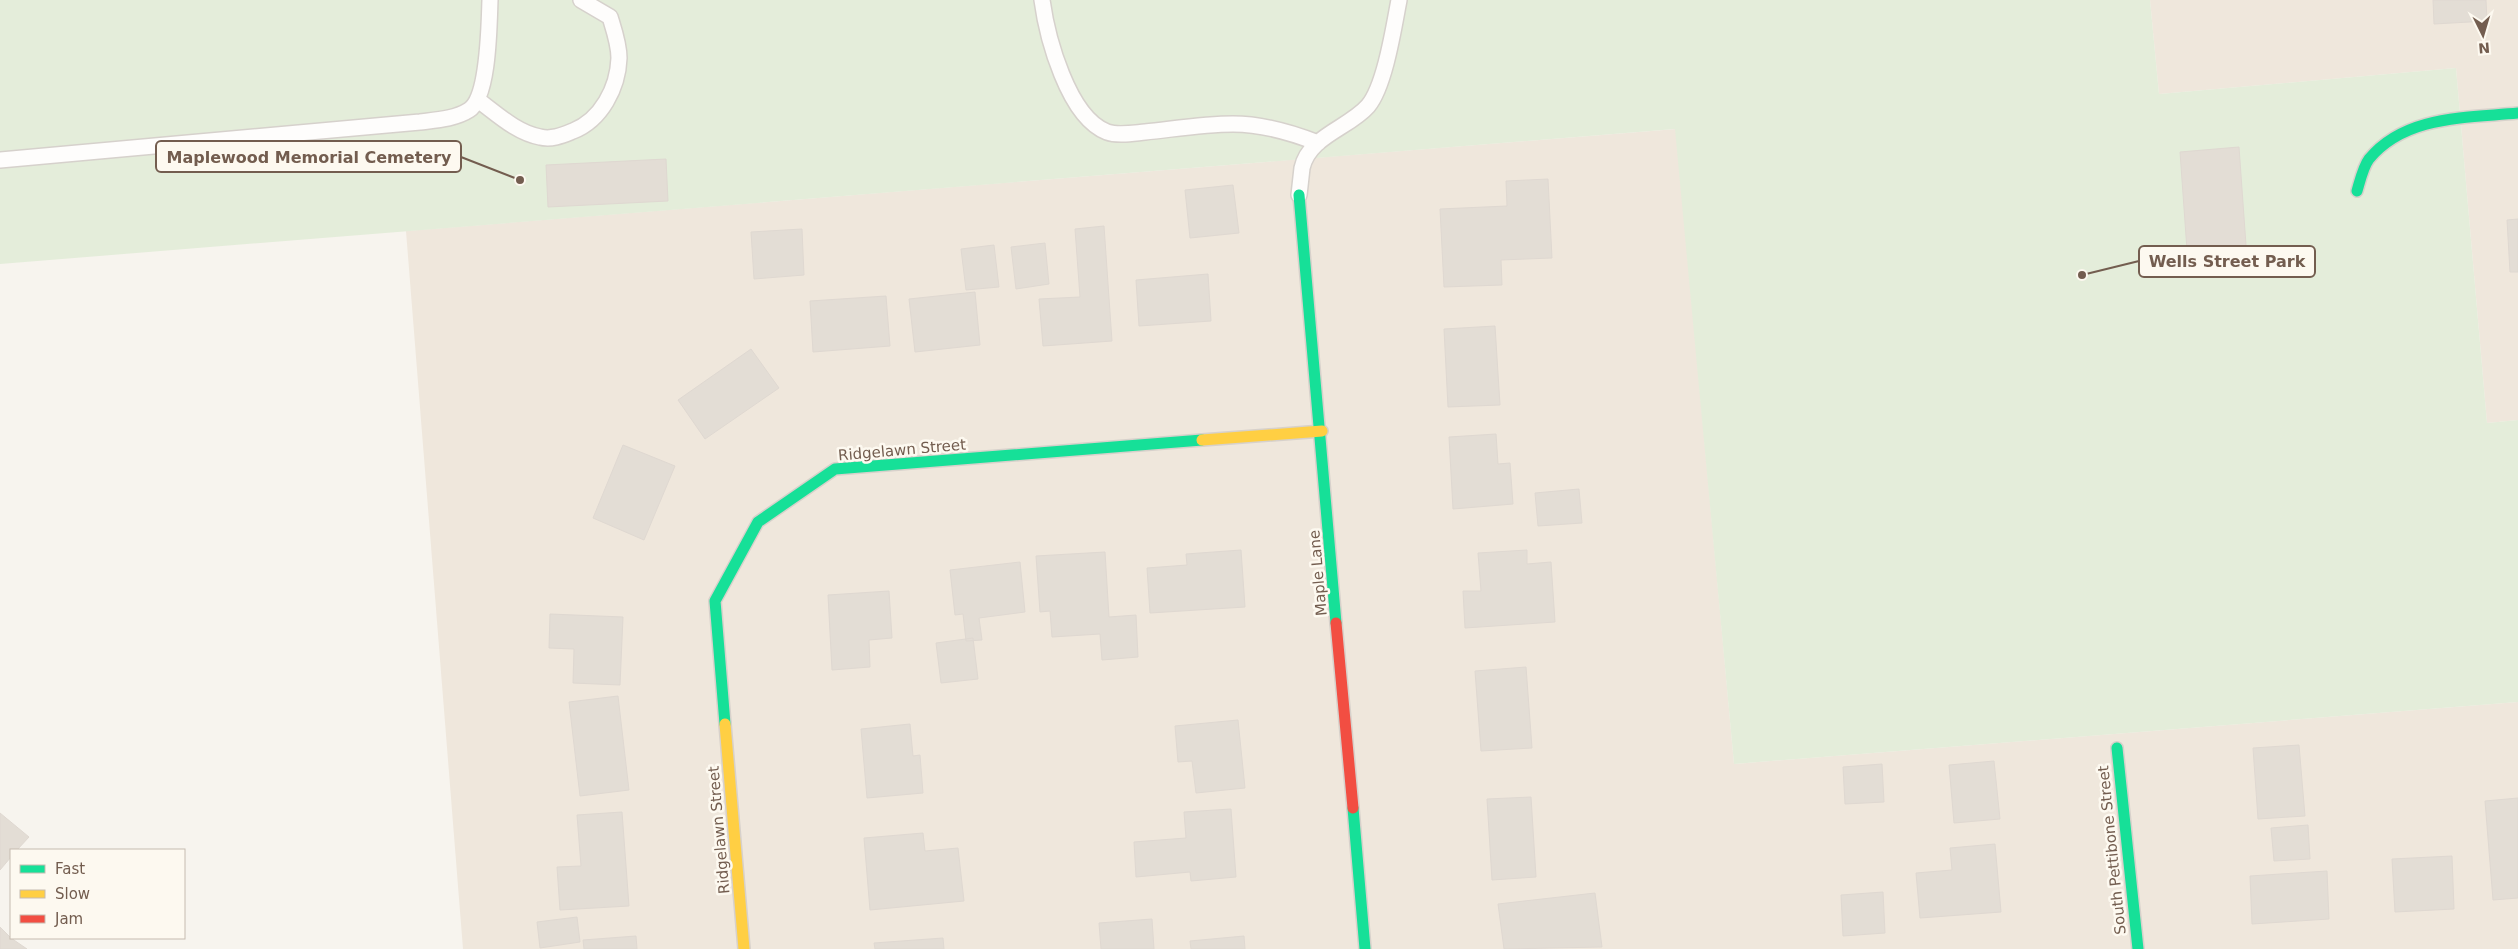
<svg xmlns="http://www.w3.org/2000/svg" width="2518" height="949" font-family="'DejaVu Sans',sans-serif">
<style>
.residential{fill:#efe7dc}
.green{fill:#e4edda}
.building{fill:#e3ddd5;stroke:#dfd8d1}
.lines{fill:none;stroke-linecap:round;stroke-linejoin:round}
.lane-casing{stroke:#d6d1cc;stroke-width:18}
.fast-casing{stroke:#d7d1cb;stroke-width:14}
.slow-casing{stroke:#d7d1cb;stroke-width:14}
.jam-casing{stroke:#d7d1cb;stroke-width:14}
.lane{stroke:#fefdfc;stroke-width:15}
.fast{stroke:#16e098;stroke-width:11}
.slow{stroke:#ffcf43;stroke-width:11}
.jam{stroke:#f24e42;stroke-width:11}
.labels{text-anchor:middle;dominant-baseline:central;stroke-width:5;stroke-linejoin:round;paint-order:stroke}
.street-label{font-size:15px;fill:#735d4f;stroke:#fdf9f0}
.leader{fill:none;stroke:#735d4f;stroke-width:2}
.callout-dot{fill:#735d4f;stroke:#fdf9f0;stroke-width:2}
.callout{fill:#fdf9f0;stroke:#735d4f;stroke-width:2}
.callout-label{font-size:16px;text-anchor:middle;font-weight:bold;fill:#735d4f}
</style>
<rect width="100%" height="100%" fill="#f7f4ee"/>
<path class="residential" d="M2150 0H2518V420L2487 423 2456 68 2159 94Z
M1676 129 1734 764 2518 702V949H463L406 231Z"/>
<path class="green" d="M0 0H2150L2159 94 2456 68 2487 423 2518 420V702L1734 764 1675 129 0 264Z"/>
<path class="building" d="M2433 0H2486L2487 21 2434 24Z
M2239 147 2247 259 2188 264 2180 152Z
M666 159 668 201 548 207 546 165Z
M1548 179 1552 258 1501 260 1502 285 1444 287 1440 209 1507 206 1506 181Z
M1233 185 1239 233 1190 238 1185 190Z
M2518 219V272H2510L2507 220Z
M1104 226 1112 341 1043 346 1039 299 1080 297 1075 229Z
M802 229 804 275 754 279 751 232Z
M1045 243 1049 284 1016 289 1011 247Z
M994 245 999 287 966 290 961 249Z
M1208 274 1211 321 1139 326 1136 280Z
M975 292 980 345 915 352 909 299Z
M886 296 890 346 813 352 810 301Z
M1495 326 1500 405 1448 407 1444 329Z
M751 349 779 388 705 439 678 400Z
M1496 434 1498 464 1510 463 1513 504 1453 509 1449 437Z
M623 445 675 466 644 540 593 518Z
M1579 489 1582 523 1538 526 1535 493Z
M1241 550 1245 607 1150 613 1147 568 1187 565 1186 554Z
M1527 550V564L1551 562 1555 622 1465 628 1463 591H1481L1478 553Z
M1105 552 1109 617 1136 615 1138 657 1102 660 1100 634 1052 637 1050 611 1040 612 1036 556Z
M1020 562 1025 612 979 618 982 640 966 641 963 614 955 615 950 570Z
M889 591 892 638 869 640 870 667 832 670 828 595Z
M550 614 623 617 620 685 573 683 574 649 549 648Z
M973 638 978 679 941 683 936 643Z
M1526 667 1532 748 1481 751 1475 671Z
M618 696 629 790 580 796 569 702Z
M1238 720 1245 788 1196 793 1192 761 1178 762 1175 726Z
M910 724 913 756 920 755 923 793 867 798 861 729Z
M2299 745 2305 816 2258 819 2253 748Z
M1994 761 2000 819 1954 823 1949 765Z
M1882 764 1884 802 1845 804 1843 767Z
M1531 797 1536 877 1492 880 1487 799Z
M2518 798V898L2493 900 2485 801Z
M1231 809 1236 877 1191 881 1190 872 1136 877 1134 842 1186 838 1184 812Z
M622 812 629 906 560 910 557 867 581 866 577 815Z
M0 813 29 837 17 850H11V857L0 870Z
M2308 825 2310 859 2274 861 2271 828Z
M923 833 925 851 958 848 964 901 870 910 864 838Z
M1995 844 2001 912 1920 918 1916 873 1952 870 1950 848Z
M2452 856 2454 909 2395 912 2392 859Z
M2327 871 2329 919 2252 924 2250 876Z
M1883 892 1885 933 1843 936 1841 895Z
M1595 893 1602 947 1504 949 1498 904Z
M577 917 580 942 540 948 537 922Z
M1152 919 1154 949H1101L1099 923Z
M0 927 11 938 27 949H0Z
M636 936 637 949H584L583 940Z
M1244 936 1245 949H1191L1190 941Z
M943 938 944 949H875L874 943Z"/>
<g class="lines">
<defs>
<path id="lane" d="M1042 0C1047 37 1068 117 1107 132 1118 136 1134 133 1145 132 1174 129 1204 124 1233 124 1263 124 1290 132 1318 143
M478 100C497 114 517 133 540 137 552 140 563 135 573 131 601 120 618 88 619 58 619 44 614 30 610 17L581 0
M0 160 420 122C436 120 455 119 469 110 489 97 489 24 490 0
M1299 195C1300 186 1301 177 1302 168 1309 136 1349 128 1368 106 1385 86 1394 26 1399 0"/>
<path id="fast" d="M2357 191C2360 181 2363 167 2369 159 2405 115 2467 118 2518 113
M1299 195 1336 623
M725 724 715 601 758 522 835 469 1202 440
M2117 748 2138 949
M1353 808 1365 949"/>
<path id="slow" d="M1202 440 1322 431
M725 724 744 949"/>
<path id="jam" d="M1336 623 1353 808"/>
</defs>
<use href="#lane" class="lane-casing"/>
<use href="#fast" class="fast-casing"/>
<use href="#slow" class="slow-casing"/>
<use href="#jam" class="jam-casing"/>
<use href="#lane" class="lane"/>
<use href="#fast" class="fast"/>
<use href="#slow" class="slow"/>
<use href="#jam" class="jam"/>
</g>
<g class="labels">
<g class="street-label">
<text transform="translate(902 450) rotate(-5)">Ridgelawn Street</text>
<text transform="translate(1318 573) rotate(-95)">Maple Lane</text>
<text transform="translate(719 830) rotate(-95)">Ridgelawn Street</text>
<text transform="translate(2112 850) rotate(-96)">South Pettibone Street</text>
</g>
</g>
<path class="leader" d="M520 180L461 157M2082 275L2139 261"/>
<g class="callout-dot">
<circle cx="520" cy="180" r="5"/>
<circle cx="2082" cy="275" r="5"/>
</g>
<g class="callout">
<rect x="156" y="141" width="305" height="31" rx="5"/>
<rect x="2139" y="246" width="176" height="31" rx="5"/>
</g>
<g class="callout-label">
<text x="309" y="163">Maplewood Memorial Cemetery</text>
<text x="2227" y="267">Wells Street Park</text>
</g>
<rect x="10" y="849" width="175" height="90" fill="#fdf9f0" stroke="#c6bbb0"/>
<rect x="20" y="865" width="25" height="8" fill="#16e098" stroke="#c6bbb0"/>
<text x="55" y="874" font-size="15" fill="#735d4f">Fast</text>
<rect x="20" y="890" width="25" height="8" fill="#ffcf43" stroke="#c6bbb0"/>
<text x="55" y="899" font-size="15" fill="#735d4f">Slow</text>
<rect x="20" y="915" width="25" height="8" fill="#f24e42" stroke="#c6bbb0"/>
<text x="55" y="924" font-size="15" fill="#735d4f">Jam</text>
<g transform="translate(2483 35) rotate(175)" stroke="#fdf9f0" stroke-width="4" paint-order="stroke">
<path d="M0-4L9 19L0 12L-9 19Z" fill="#735d4f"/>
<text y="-8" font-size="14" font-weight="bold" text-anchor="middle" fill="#735d4f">N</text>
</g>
</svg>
